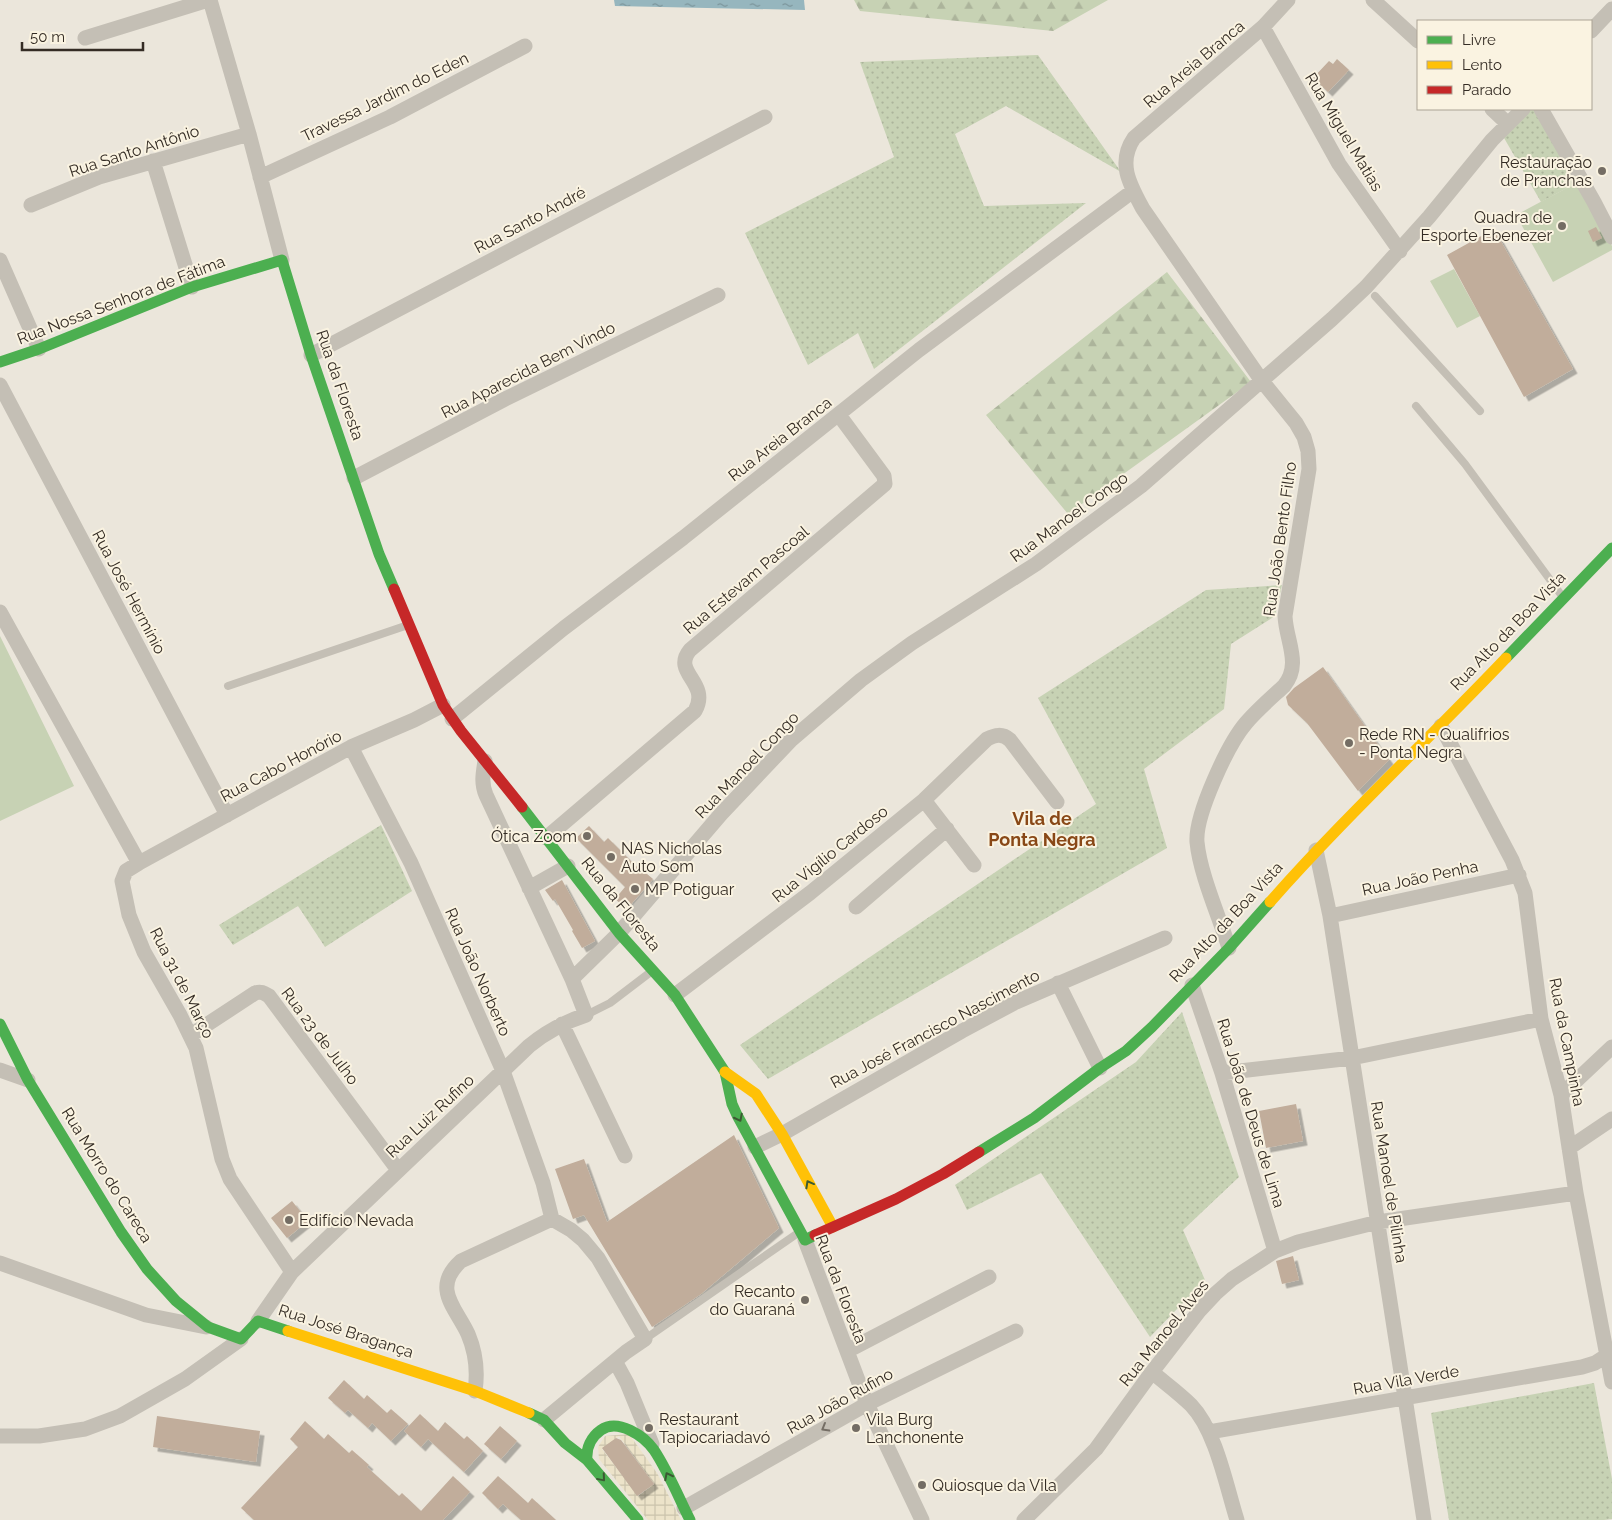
<svg xmlns="http://www.w3.org/2000/svg" width="1612" height="1520" font-family="Raleway,sans-serif">
<style>
.grass{fill:url(#grass-dots)}
.forest{fill:url(#forest-firs)}
.garden{fill:#c7d2b4}
.plaza{fill:url(#plaza-grid);fill-rule:evenodd}
.water{fill:url(#water-ripples)}
.building{fill:#c1ad9b;filter:url(#shadow)}
.lines{fill:none;stroke-linecap:round;stroke-linejoin:round}
.lane{stroke:#c4bfb5;stroke-width:8}
.street{stroke:#c4bfb5;stroke-width:15}
.fast{stroke:#4caf50;stroke-width:11}
.slow{stroke:#ffc107;stroke-width:11}
.jam{stroke:#c62828;stroke-width:11}
.oneway{stroke:#3c5a33}
.oneway2{stroke:#756e65}
.poi-dot{fill:#746d64;stroke:#faf3e1;stroke-width:2}
.labels{text-anchor:middle;dominant-baseline:central;stroke-width:4;stroke-linejoin:round;paint-order:stroke}
.street-label{font-size:16px;fill:#342c24;stroke:#faf3e1}
.poi-label{font-size:16px;fill:#342c24;stroke:#faf3e1;text-anchor:start}
.neighbourhood-label{font-size:18px;font-weight:bold;fill:#894817;stroke:#faf3e1}
</style>
<defs>
<pattern id="grass-dots" width="8" height="8" patternUnits="userSpaceOnUse" patternTransform="scale(1.25)"><rect width="8" height="8" fill="#c7d2b4"/><path d="M2 2h.1M6 6h.1" fill="none" stroke="#acb49b" stroke-width="1.8" stroke-linecap="round"/></pattern>
<pattern id="forest-firs" width="22" height="20" patternUnits="userSpaceOnUse" patternTransform="scale(1.25)"><rect width="22" height="20" fill="#c7d2b4"/><path d="M5 1l3.5 6h-7zM16 11l3.5 6h-7z" fill="#acb49b"/></pattern>
<pattern id="plaza-grid" width="8" height="8" patternUnits="userSpaceOnUse" patternTransform="scale(1.25)"><rect width="8" height="8" fill="#ece3c9"/><path d="M0 4h8M4 0v8" fill="none" stroke="#cbc3ac"/></pattern>
<pattern id="water-ripples" width="26" height="14" patternUnits="userSpaceOnUse" patternTransform="scale(1.25)"><rect width="26" height="14" fill="#96b6be"/><path d="M2 4q2-2 4 0t4 0M15 11q2-2 4 0t4 0" fill="none" stroke="#7b949a"/></pattern>
<filter id="shadow"><feDropShadow dx="4.5" dy="4.5" stdDeviation="0" flood-color="#0004"/></filter>
</defs>
<rect width="100%" height="100%" fill="#ebe6db"/>
<path class="grass" d="M1038 55 1121 172 1006 106 955 134 984 206 1086 203 874 369 858 333 808 365 745 233 894 157 860 62Z
M1519 109H1534L1578 182 1541 202 1500 131Z
M1282 585 1275 616 1231 644 1224 709 1144 769 1167 848 768 1079 740 1045 1096 804 1038 698 1206 590Z
M381 825 412 891 325 947 298 906 233 945 219 925Z
M1182 1012 1239 1177 1183 1230 1205 1280 1150 1337 1041 1173 967 1210 955 1185 1136 1062Z
M1594 1383 1612 1479V1519L1604 1520H1449L1431 1413Z"/>
<path class="forest" d="M854 0H1108L1053 31 860 11Z
M1167 272 1251 382 1068 514 986 415Z"/>
<path class="garden" d="M1578 182 1612 246V250L1553 282 1516 215Z
M1454 269 1480 316 1457 328 1430 281Z
M0 636 74 786 0 821Z"/>
<path class="plaza" d="M629 1434 657 1473 681 1520H648L599 1459 598 1447 605 1436ZM619 1436 654 1484 638 1496 602 1449Z"/>
<path class="water" d="M614 0H804L805 10 615 6Z"/>
<path class="building" d="M1337 59 1349 70 1328 92 1313 78 1329 61 1333 64Z
M1596 227 1602 238 1593 242 1588 231Z
M1494 229 1573 369 1524 397 1447 255Z
M1323 667 1389 760 1358 791 1307 723 1288 705 1286 697 1294 688Z
M589 826 604 842 608 838 640 870 641 869 653 879 627 909 615 899 625 887 576 838Z
M562 880 595 941 582 948 572 931 573 930 555 899 553 901 545 890Z
M1296 1104 1303 1141 1266 1148 1259 1111Z
M734 1135 779 1228 701 1294 652 1327 584 1215 573 1219 555 1169 584 1159 607 1222Z
M292 1201 308 1221 287 1238 271 1218Z
M1293 1256 1299 1280 1282 1284 1276 1261Z
M344 1380 364 1399 367 1395 387 1413 391 1409 408 1424 391 1441 372 1423 368 1428 348 1410 345 1413 328 1398Z
M420 1414 438 1431 445 1422 464 1439 467 1436 483 1451 464 1472 428 1439 421 1447 404 1431Z
M157 1416 260 1431 256 1462 153 1447Z
M305 1421 324 1439 328 1434 349 1453 352 1450 369 1465 367 1467 399 1496 402 1493 421 1511 453 1476 470 1492 443 1520H254L241 1508 298 1447 290 1439Z
M500 1426 517 1441 501 1459 484 1444Z
M616 1438 621 1440 654 1484 637 1496 602 1448Z
M498 1476 528 1503 532 1498 556 1520H521L503 1504 498 1509 482 1493Z"/>
<g class="lines">
<path class="lane" d="M1375 296 1480 411
M1416 406 1465 464 1562 596
M228 686 408 625
M586 1015 610 1003 652 971
M645 1339 798 1233"/>
<path class="street" d="M210 0 249 134 282 260
M1373 0 1418 41
M1263 27 1339 164 1400 251
M1591 31 1612 9
M85 38 208 0
M1492 109 1508 124
M1541 109 1594 202 1612 237
M153 161 192 287
M260 177 390 117 525 46
M31 205 99 177 249 134
M0 260 39 349
M311 355 765 117
M0 385 227 815
M354 478 505 399 718 295
M0 612 139 863
M452 719 564 628 683 538 919 350 1133 191
M1441 726 1512 860 1525 893 1541 1019 1561 1095 1576 1193 1612 1382
M351 747 411 863 503 1071 543 1183 552 1219 571 1230 583 1240 598 1258 645 1339 626 1352 544 1420
M924 800 974 865
M546 838 695 711C711 682 671 673 690 650L885 484 884 476 839 415
M1316 850 1330 916 1424 1520
M529 888 568 866
M856 907 947 829
M1330 916 1519 875
M1229 948C1219 916 1200 874 1197 842 1195 815 1228 744 1246 723 1257 710 1271 698 1284 686 1302 664 1286 641 1285 616L1309 469 1308 451 1304 437 1296 423 1262 381 1143 209C1130 185 1117 163 1134 138L1263 27 1288 0
M572 979 619 933 721 814 791 740 861 680 912 643 1036 564 1141 486 1332 319 1366 287 1429 217 1492 140 1523 109
M1058 983 1100 1068
M1192 985 1222 1073 1275 1251
M675 995 810 893 924 800 987 739C995 735 1002 733 1010 740L1057 802
M562 1024 625 1156
M191 1035 255 993C261 991 264 993 269 996L398 1170
M0 1070 28 1080
M1222 1073 1352 1058 1541 1019
M1561 1095 1612 1047
M755 1147 782 1134 962 1031 1016 1002 1165 938
M1569 1148 1612 1119
M805 1240 867 1404 922 1520
M0 1263 146 1315 206 1327
M292 1272 230 1179 222 1159 196 1048 180 1015 144 952 129 915 122 881 126 871 139 863 351 747 414 720 443 705
M258 1321 292 1272 529 1046C546 1032 564 1022 586 1015L572 979 486 795C481 783 483 774 485 761
M847 1351 989 1277
M615 1361 627 1383 652 1444
M1152 1372C1165 1383 1179 1393 1191 1405 1216 1431 1226 1485 1237 1520
M475 1391C478 1371 476 1353 468 1334 456 1308 431 1288 461 1261L552 1219
M1209 1432 1582 1367 1595 1363 1612 1352
M0 1436H39L85 1429 120 1416 185 1379 241 1339
M684 1508 867 1404 1016 1331
M1024 1520 1096 1449 1152 1372 1200 1310 1215 1294 1232 1279 1275 1251 1298 1242 1378 1222 1576 1193"/>
<path class="fast" d="M0 362 39 349 192 287 282 260 311 355 379 554 394 589
M1506 658 1612 548
M522 807 619 933 675 995 725 1072 732 1104 737 1115 805 1240 815 1235
M0 1024 28 1080 121 1232 147 1269 176 1301 208 1327 241 1339 258 1321 288 1331
M979 1152 1034 1118 1100 1068 1126 1051 1152 1027 1229 948 1270 902
M529 1413 544 1420 565 1443 587 1460
M638 1520 587 1460C586 1448 591 1437 601 1430 618 1418 644 1436 654 1450 668 1471 679 1498 690 1520"/>
<path class="slow" d="M1270 902C1345 817 1428 740 1506 658
M725 1072 756 1094 782 1134 833 1227
M288 1331 475 1391 529 1413"/>
<path class="jam" d="M394 589 443 705 461 731 522 807
M815 1235 896 1199 943 1174 979 1152"/>
</g>
<defs><path id="oneway-chevron" d="M-2-3.5L2.5 0L-2 3.5" fill="none" stroke-width="1.6" stroke-linecap="round" stroke-linejoin="round" transform="scale(1.25)"/></defs>
<g class="oneway">
<use href="#oneway-chevron" transform="translate(739 1118) rotate(63)"/>
<use href="#oneway-chevron" transform="translate(809 1184) rotate(-119)"/>
<use href="#oneway-chevron" transform="translate(668 1476) rotate(-117)"/>
<use href="#oneway-chevron" transform="translate(602 1478) rotate(50)"/>
</g>
<use class="oneway2" href="#oneway-chevron" transform="translate(825 1428) rotate(150)"/>
<g class="poi-dot">
<circle cx="1602" cy="171" r="5"/>
<circle cx="1562" cy="226" r="5"/>
<circle cx="1349" cy="743" r="5"/>
<circle cx="587" cy="836" r="5"/>
<circle cx="611" cy="857" r="5"/>
<circle cx="635" cy="889" r="5"/>
<circle cx="289" cy="1220" r="5"/>
<circle cx="805" cy="1300" r="5"/>
<circle cx="649" cy="1428" r="5"/>
<circle cx="856" cy="1428" r="5"/>
<circle cx="922" cy="1485" r="5"/>
</g>
<g class="labels">
<g class="street-label">
<text transform="translate(1194 64) rotate(-40)">Rua Areia Branca</text>
<text transform="translate(385 97) rotate(-26)">Travessa Jardim do Eden</text>
<text transform="translate(1344 132) rotate(59)">Rua Miguel Matias</text>
<text transform="translate(134 151) rotate(-18)">Rua Santo Antônio</text>
<text transform="translate(530 220) rotate(-28)">Rua Santo André</text>
<text transform="translate(121 300) rotate(-21)">Rua Nossa Senhora de Fátima</text>
<text transform="translate(528 370) rotate(-27)">Rua Aparecida Bem Vindo</text>
<text transform="translate(340 385) rotate(71)">Rua da Floresta</text>
<text transform="translate(780 439) rotate(-38)">Rua Areia Branca</text>
<text transform="translate(1069 517) rotate(-36)">Rua Manoel Congo</text>
<text transform="translate(1280 539) rotate(-82)">Rua João Bento Filho</text>
<text transform="translate(746 580) rotate(-40)">Rua Estevam Pascoal</text>
<text transform="translate(129 592) rotate(62)">Rua José Hermínio</text>
<text transform="translate(1508 631) rotate(-46)">Rua Alto da Boa Vista</text>
<text transform="translate(747 765) rotate(-46)">Rua Manoel Congo</text>
<text transform="translate(281 766) rotate(-28)">Rua Cabo Honório</text>
<text transform="translate(830 854) rotate(-39)">Rua Vigílio Cardoso</text>
<text transform="translate(1420 878) rotate(-12)">Rua João Penha</text>
<text transform="translate(621 904) rotate(51)">Rua da Floresta</text>
<text transform="translate(1226 922) rotate(-47)">Rua Alto da Boa Vista</text>
<text transform="translate(478 972) rotate(66)">Rua João Norberto</text>
<text transform="translate(182 983) rotate(63)">Rua 31 de Março</text>
<text transform="translate(935 1029) rotate(-28)">Rua José Francisco Nascimento</text>
<text transform="translate(320 1036) rotate(53)">Rua 23 de Julho</text>
<text transform="translate(1567 1042) rotate(79)">Rua da Campinha</text>
<text transform="translate(1251 1113) rotate(73)">Rua João de Deus de Lima</text>
<text transform="translate(430 1116) rotate(-43)">Rua Luiz Rufino</text>
<text transform="translate(107 1175) rotate(58)">Rua Morro do Careca</text>
<text transform="translate(1389 1182) rotate(81)">Rua Manoel de Pilinha</text>
<text transform="translate(841 1289) rotate(69)">Rua da Floresta</text>
<text transform="translate(346 1331) rotate(18)">Rua José Bragança</text>
<text transform="translate(1164 1333) rotate(-51)">Rua Manoel Alves</text>
<text transform="translate(1406 1380) rotate(-10)">Rua Vila Verde</text>
<text transform="translate(840 1401) rotate(-29)">Rua João Rufino</text>
</g>
<g class="poi-label">
<text x="1592" y="162" text-anchor="end">Restauração<tspan x="1592" dy="18">de Pranchas</tspan></text>
<text x="1552" y="217" text-anchor="end">Quadra de<tspan x="1552" dy="18">Esporte Ebenezer</tspan></text>
<text x="1359" y="734">Rede RN - Qualifrios<tspan x="1359" dy="18">- Ponta Negra</tspan></text>
<text x="577" y="836" text-anchor="end">Ótica Zoom</text>
<text x="621" y="848">NAS Nicholas<tspan x="621" dy="18">Auto Som</tspan></text>
<text x="645" y="889">MP Potiguar</text>
<text x="299" y="1220">Edifício Nevada</text>
<text x="795" y="1291" text-anchor="end">Recanto<tspan x="795" dy="18">do Guaraná</tspan></text>
<text x="659" y="1419">Restaurant<tspan x="659" dy="18">Tapiocariadavó</tspan></text>
<text x="866" y="1419">Vila Burg<tspan x="866" dy="18">Lanchonente</tspan></text>
<text x="932" y="1485">Quiosque da Vila</text>
</g>
<g class="neighbourhood-label">
<text x="1042" y="818">Vila de<tspan x="1042" dy="21">Ponta Negra</tspan></text>
</g>
</g>
<rect x="1417" y="20" width="175" height="90" fill="#faf3e1" stroke="#aba395"/>
<rect x="1427" y="36" width="25" height="8" fill="#4caf50" stroke="#aba395"/>
<text x="1462" y="45" font-size="15" fill="#342c24">Livre</text>
<rect x="1427" y="61" width="25" height="8" fill="#ffc107" stroke="#aba395"/>
<text x="1462" y="70" font-size="15" fill="#342c24">Lento</text>
<rect x="1427" y="86" width="25" height="8" fill="#c62828" stroke="#aba395"/>
<text x="1462" y="95" font-size="15" fill="#342c24">Parado</text>
<path d="M22 42v8h121v-8" fill="none" stroke="#342c24" stroke-width="2.5"/>
<text x="30" y="42" font-size="15" fill="#342c24" stroke="#faf3e1" stroke-width="4" paint-order="stroke">50 m</text>
</svg>
